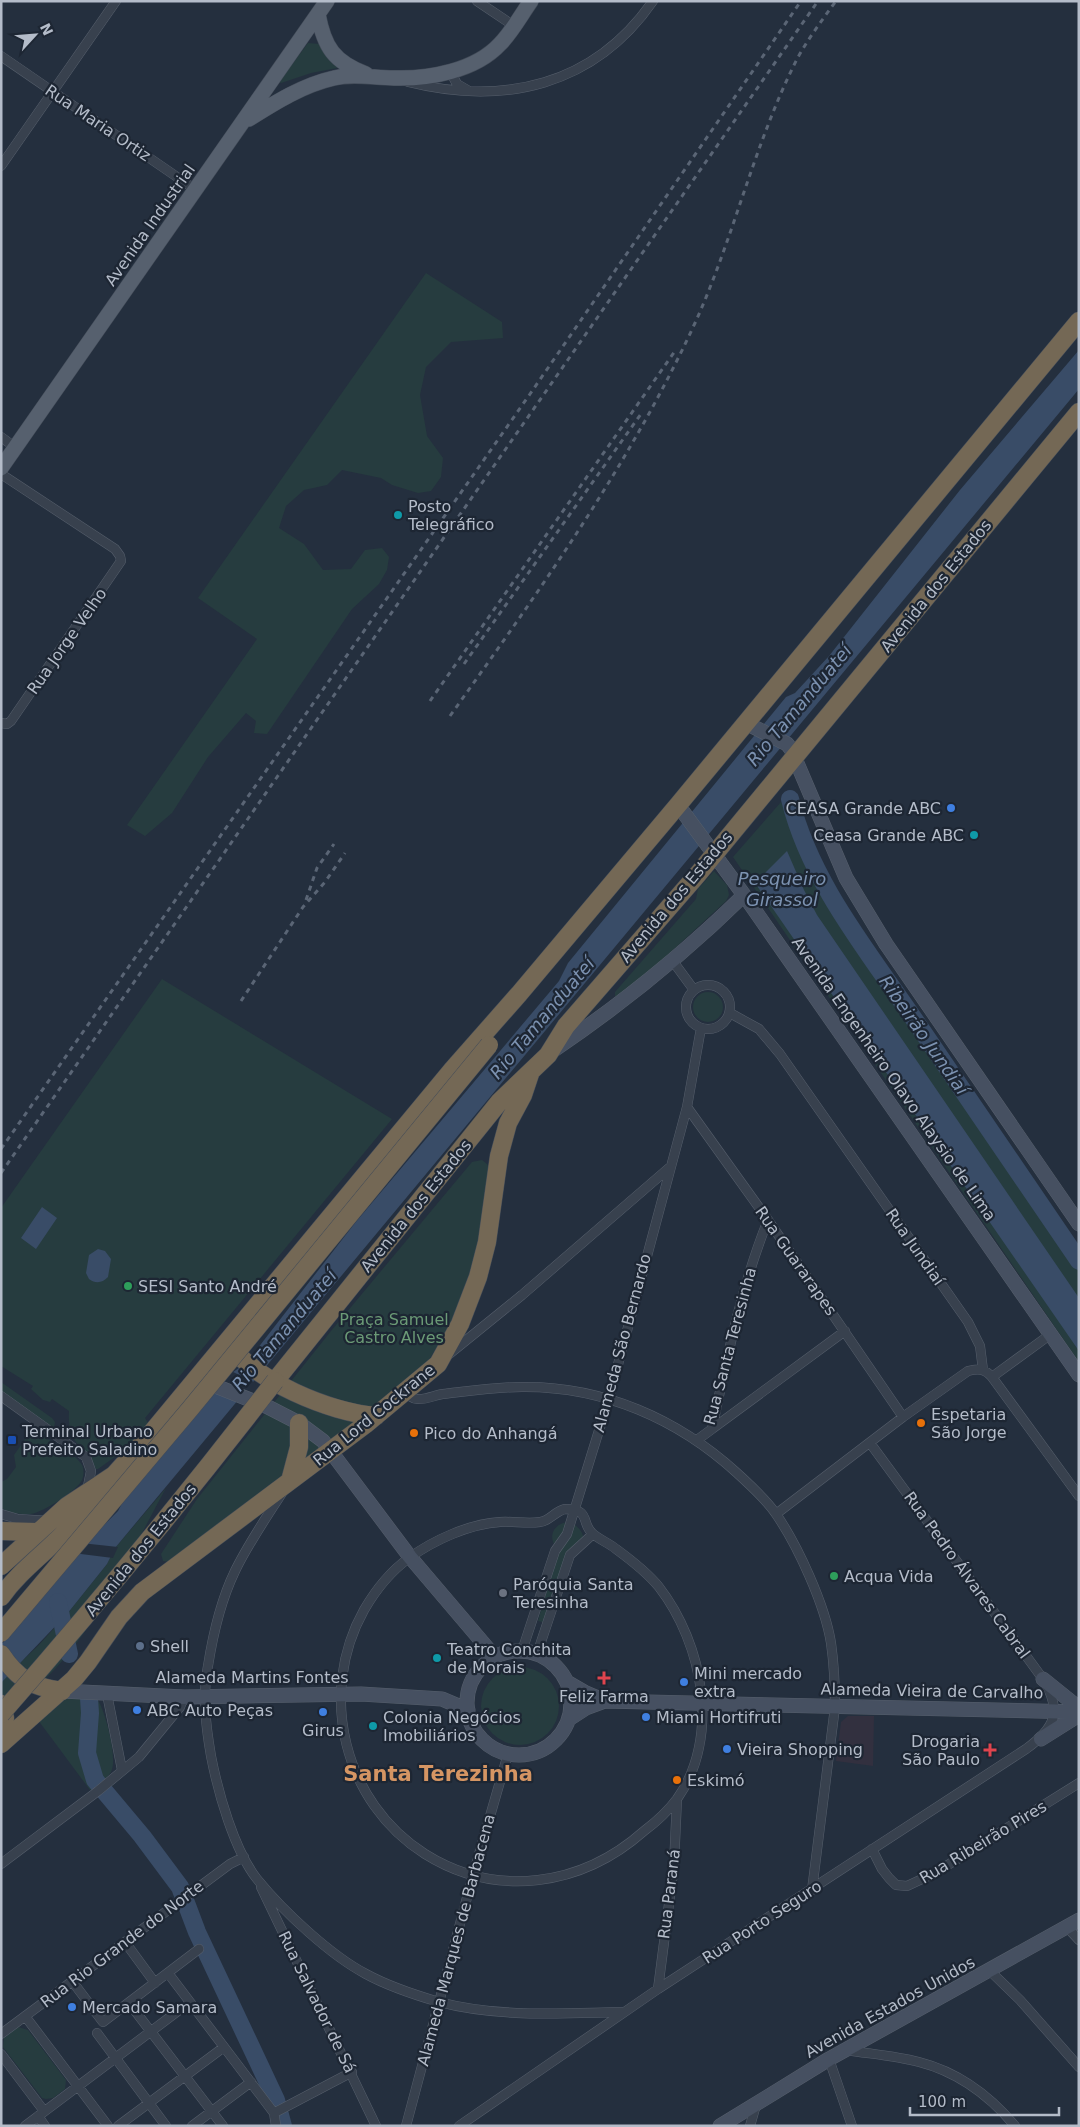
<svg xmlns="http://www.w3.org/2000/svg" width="1080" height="2127" font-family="'DejaVu Sans',sans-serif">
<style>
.medical{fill:#32303f}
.green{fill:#263c3f}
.water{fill:#394c67}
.pier{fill:#242f3e}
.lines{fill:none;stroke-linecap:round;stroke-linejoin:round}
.river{stroke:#394c67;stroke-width:18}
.street-casing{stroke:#565f6c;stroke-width:10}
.secondary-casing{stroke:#565f6c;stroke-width:15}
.primary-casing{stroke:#414a57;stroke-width:16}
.highway-casing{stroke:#434c59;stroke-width:19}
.street{stroke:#38414e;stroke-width:9}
.secondary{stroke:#465061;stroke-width:14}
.primary{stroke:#56606e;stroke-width:15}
.highway{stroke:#746855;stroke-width:18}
.rail{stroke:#5a6575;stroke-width:3;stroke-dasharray:5 5;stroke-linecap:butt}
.highway-bridge-casing{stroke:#434c59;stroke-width:19;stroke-linecap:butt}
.highway-bridge{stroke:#746855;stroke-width:18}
.culture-dot{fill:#0f9aa8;stroke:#1d2633;stroke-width:2}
.shop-dot{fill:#3f7fe0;stroke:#1d2633;stroke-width:2}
.leisure-dot{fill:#2e9e5b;stroke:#1d2633;stroke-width:2}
.food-dot{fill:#e8710a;stroke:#1d2633;stroke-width:2}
.transit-dot{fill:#1a4fb4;stroke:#1d2633;stroke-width:2}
.worship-dot{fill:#6b7280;stroke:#1d2633;stroke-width:2}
.service-dot{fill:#5c6f8a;stroke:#1d2633;stroke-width:2}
.health-dot{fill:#e0444e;stroke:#1d2633;stroke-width:2}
.labels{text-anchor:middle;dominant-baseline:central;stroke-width:4.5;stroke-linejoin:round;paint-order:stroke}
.street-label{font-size:16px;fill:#b4bcc9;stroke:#1d2633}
.poi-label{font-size:16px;fill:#b4bcc9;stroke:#1d2633;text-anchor:start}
.park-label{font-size:16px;fill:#6b9a76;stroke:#1d2633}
.water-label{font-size:18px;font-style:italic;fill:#7c92b1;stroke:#1d2633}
.district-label{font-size:21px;font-weight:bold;fill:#d59563;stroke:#1d2633}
</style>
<rect width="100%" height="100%" fill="#242f3e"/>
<path class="medical" d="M848 1716H874L873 1766 836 1761 841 1722Z"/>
<path class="green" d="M308 43 320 44 338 66 337 68 311 73 281 83 279 82Z
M426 273 502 322 503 338 451 342 426 367 420 395 427 436 443 458 441 477 431 491 418 493 392 485 381 478 342 470 327 485 304 490 286 506 279 528 304 544 323 570 351 569 365 550 382 548 389 557 387 570 379 584 352 609 267 734 254 733 256 721 246 713 208 757 172 813 145 836 127 825 257 639 198 598Z
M781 802 829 905 1079 1271V1362L733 857Z
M714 871 727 885 729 895 726 901 661 961 617 997 615 996V992L696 899 698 889Z
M162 979 392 1119 145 1418 148 1423 123 1451 98 1469H96C83 1442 67 1446 69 1411L52 1399 50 1402 43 1400 31 1389 33 1386 1 1366V1208Z
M693 1007a15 15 0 1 1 30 0a15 15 0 1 1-30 0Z
M482 1160 487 1164 492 1174 482 1243 462 1307 427 1363 365 1416 169 1562 163 1561 161 1554 197 1499 331 1331 472 1162Z
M1 1382 52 1418 55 1422 54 1427H51L1 1392Z
M36 1434 42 1435C51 1442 77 1455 82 1465 84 1469 84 1475 82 1480 77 1491 43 1512 31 1514 21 1515 10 1513 1 1508V1482L7 1479 16 1467 14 1455 26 1438Z
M166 1488C134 1546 100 1622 54 1670 38 1687 20 1700 1 1714V1683L7 1675 38 1646 67 1614 107 1564 115 1548Z
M569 1522C577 1525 583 1531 584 1540L574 1555 550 1624 538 1621 558 1550C547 1539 552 1523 569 1522Z
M481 1706a39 39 0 1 1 78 0a39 39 0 1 1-78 0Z
M69 1696 95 1698 99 1702C106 1715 118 1759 111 1772 106 1780 97 1785 90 1790L38 1720Z
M18 2027 28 2030 66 2080 65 2089 53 2098 46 2099 42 2098 3 2047 4 2038Z"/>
<path class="water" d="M1079 350V389L115 1548 107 1564 67 1614 1 1683V1645L102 1527 118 1511 135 1479 225 1378 247 1362 355 1223 559 981 568 963 786 697 795 693 829 656 960 490Z
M787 851 804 890 817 915 1079 1298V1351L755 883Z
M42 1207 57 1218 36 1249 21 1238Z
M98 1249 105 1251 111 1259 108 1277C102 1283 96 1284 89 1279L86 1273 89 1255Z"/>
<path class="pier" d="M231 1371 256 1383 243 1398 212 1389Z
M81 1543 118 1547 113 1558 73 1553Z"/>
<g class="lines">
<path class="river" d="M790 799C810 881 867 950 914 1019 969 1099 1023 1180 1079 1261
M58 1602 69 1654
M89 1698 90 1713 87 1753 95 1780 142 1836 180 1887 197 1932 276 2100 283 2126"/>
<defs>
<path id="street" d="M477 1 514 26
M1 56 196 190
M451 73 457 84 469 91
M408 82C504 106 594 86 653 1
M1 166 116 1
M1 437 16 448
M1 474 115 549 120 556 121 561 11 721 7 724 1 723
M672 960 694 990
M686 1007a22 22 0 1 1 44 0a22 22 0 1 1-44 0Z
M730 1013 759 1029 780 1054 968 1322 980 1346 983 1370
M687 1107 768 1220 903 1417
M448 1355 522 1295 669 1168
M992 1377 1051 1334
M405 1391C409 1395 412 1399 417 1399 426 1400 435 1395 443 1394 469 1391 496 1387 522 1387 603 1386 678 1419 737 1473 751 1486 766 1499 776 1514 798 1546 825 1605 831 1643 834 1664 835 1685 835 1707L812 1890
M1 1396 86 1457 91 1471 87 1491
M712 1429 845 1331
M697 1440 712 1429C727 1358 741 1287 768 1220
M282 1493C266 1518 248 1544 235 1571 221 1600 213 1634 208 1666 202 1696 206 1727 211 1756 218 1792 234 1850 257 1879 283 1911 330 1955 366 1974 388 1986 415 1995 439 2002 499 2018 563 2013 624 2012
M565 1509C591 1509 581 1523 592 1533 598 1539 609 1543 616 1549 631 1560 647 1572 659 1587 703 1644 721 1737 677 1799 668 1811 656 1822 644 1831 582 1886 497 1899 425 1854 344 1803 317 1694 364 1610 375 1591 391 1571 409 1558 434 1540 469 1524 500 1522 513 1521 527 1524 540 1522 550 1521 555 1511 565 1509Z
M1 1514 18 1519 50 1521
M776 1514 903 1417 968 1371C979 1368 985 1369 992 1377L1079 1496
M522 1651 555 1551 567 1534 609 1398 687 1107 701 1028
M537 1654 570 1555 593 1534
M107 1694 122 1770
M872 1849 882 1869 889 1878 896 1885 907 1886 935 1873 1079 1783
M1 1864 98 1791 139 1757 180 1707 184 1697
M261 1887 376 2126
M1067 1927 1079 1940
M125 1942 155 1983
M990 1971 1020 2000 1079 2067
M168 1973 274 2113 276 2126
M72 1981 103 2022 199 1949
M658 1989 674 1865 677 1799
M129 2003 223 2126
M25 2016 108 2126
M97 2033 166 2126
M1 2034 230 1864 244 1857
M846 2050C871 2054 896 2056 919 2062 958 2072 990 2096 1015 2126
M1 2054 44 2111
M829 2059 852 2126
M274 2113 352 2072
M38 2116 45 2126
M25 2126 190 2002
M118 2126 224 2047
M192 2126 251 2082
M406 2126 473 1875 508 1754
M459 2126 658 1989 1026 1749C1055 1728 1063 1712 1043 1679L870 1443
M750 2126 756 2105"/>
<path id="secondary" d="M746 723 787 744 791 749 846 878 886 944 1079 1224
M678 805 744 895 1079 1375
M551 1052C619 1006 685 953 744 895
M203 1381 268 1407 299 1423 323 1441 410 1557 495 1657
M467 1703a52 52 0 1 1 104 0a52 52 0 1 1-104 0Z
M1043 1679 1079 1708
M567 1682 586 1693 605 1701 1079 1712
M62 1691 184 1697 361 1694 442 1699 468 1710
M569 1719 586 1708 605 1701
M1041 1739 1079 1715
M720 2126 829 2059 1079 1920"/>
<path id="primary" d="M318 14C324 47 334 62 366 74
M249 119C276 102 303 85 334 78 354 73 374 78 394 78 429 79 475 71 500 44 512 32 521 15 531 1
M1 468 327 1"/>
<path id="highway" d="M228 1342C252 1380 331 1413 376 1416
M275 1381 500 1101 548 1055 566 1026 698 874 1079 412
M290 1481 299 1447V1423
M1 1531 38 1532
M1 1566 67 1506 114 1475 143 1443 452 1070 519 994 678 805 1079 321
M1 1597C18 1573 40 1557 61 1536 76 1521 91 1505 105 1487
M1 1654C18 1680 33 1687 62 1691
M1 1704 5 1718 1 1728
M1 1744 74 1679 88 1662 119 1617 142 1592 366 1424 438 1364 460 1324 478 1277 487 1242 499 1156 508 1123 523 1095 530 1074"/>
</defs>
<use href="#street" class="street-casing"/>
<use href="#secondary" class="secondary-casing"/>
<use href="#primary" class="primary-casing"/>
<use href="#highway" class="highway-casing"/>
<use href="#street" class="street"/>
<use href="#secondary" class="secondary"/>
<use href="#primary" class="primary"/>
<use href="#highway" class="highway"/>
<path class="rail" d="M464 664 643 411
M430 701 675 351
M450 716C540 590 630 464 695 323 734 237 754 144 797 59 808 39 822 20 836 1
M306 900 317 868 334 844
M241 1001 303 907 325 882 345 853
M1 1149 530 394 801 1
M1 1173 818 1"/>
<defs>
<path id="highway-bridge" d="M1 1633 190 1409 489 1045
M1 1714C96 1606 187 1495 275 1381"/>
</defs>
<use href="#highway-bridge" class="highway-bridge-casing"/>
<use href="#highway-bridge" class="highway-bridge"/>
</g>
<g class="culture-dot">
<circle cx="398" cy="515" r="5"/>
<circle cx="974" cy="835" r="5"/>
<circle cx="437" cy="1658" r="5"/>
<circle cx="373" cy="1726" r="5"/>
</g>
<g class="shop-dot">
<circle cx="951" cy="808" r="5"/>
<circle cx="684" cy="1682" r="5"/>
<circle cx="137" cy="1710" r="5"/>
<circle cx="323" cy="1712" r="5"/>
<circle cx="646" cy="1717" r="5"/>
<circle cx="727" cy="1749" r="5"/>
<circle cx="72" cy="2007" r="5"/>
</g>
<g class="leisure-dot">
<circle cx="128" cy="1286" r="5"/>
<circle cx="834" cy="1576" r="5"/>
</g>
<g class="food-dot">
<circle cx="921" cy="1423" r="5"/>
<circle cx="414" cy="1433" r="5"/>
<circle cx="677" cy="1780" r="5"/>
</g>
<rect class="transit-dot" x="7" y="1435" width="10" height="10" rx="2.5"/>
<circle class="worship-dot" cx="503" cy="1593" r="5"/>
<circle class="service-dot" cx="140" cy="1646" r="5"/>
<g class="health-dot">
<path d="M601.5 1670.5h5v5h5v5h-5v5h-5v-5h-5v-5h5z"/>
<path d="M987.5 1742.5h5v5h5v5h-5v5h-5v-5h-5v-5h5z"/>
</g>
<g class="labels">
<g class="street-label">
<text transform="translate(98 123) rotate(34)">Rua Maria Ortiz</text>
<text transform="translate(150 225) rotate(-55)">Avenida Industrial</text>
<text transform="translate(936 586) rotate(-51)">Avenida dos Estados</text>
<text transform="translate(67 641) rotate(-55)">Rua Jorge Velho</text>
<text transform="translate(676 897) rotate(-50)">Avenida dos Estados</text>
<text transform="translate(894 1079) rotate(55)">Avenida Engenheiro Olavo Alaysio de Lima</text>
<text transform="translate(416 1206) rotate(-51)">Avenida dos Estados</text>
<text transform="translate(915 1247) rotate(55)">Rua Jundiaí</text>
<text transform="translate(796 1261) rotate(55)">Rua Guararapes</text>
<text transform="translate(622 1343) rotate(-75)">Alameda São Bernardo</text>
<text transform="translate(730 1346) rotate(-75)">Rua Santa Teresinha</text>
<text transform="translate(374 1415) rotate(-39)">Rua Lord Cockrane</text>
<text transform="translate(141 1550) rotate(-51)">Avenida dos Estados</text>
<text transform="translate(967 1575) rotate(54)">Rua Pedro Álvares Cabral</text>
<text x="252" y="1677">Alameda Martins Fontes</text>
<text transform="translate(932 1691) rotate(1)">Alameda Vieira de Carvalho</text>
<text transform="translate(983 1842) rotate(-31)">Rua Ribeirão Pires</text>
<text transform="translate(669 1894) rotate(-83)">Rua Paraná</text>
<text transform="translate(762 1922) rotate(-33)">Rua Porto Seguro</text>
<text transform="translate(456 1940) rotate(-75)">Alameda Marques de Barbacena</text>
<text transform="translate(122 1944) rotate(-37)">Rua Rio Grande do Norte</text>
<text transform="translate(317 2002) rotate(64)">Rua Salvador de Sá</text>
<text transform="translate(890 2007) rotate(-29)">Avenida Estados Unidos</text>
</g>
<g class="poi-label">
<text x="408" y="506">Posto<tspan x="408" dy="18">Telegráfico</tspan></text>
<text x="941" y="808" text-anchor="end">CEASA Grande ABC</text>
<text x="964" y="835" text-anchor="end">Ceasa Grande ABC</text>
<text x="138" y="1286">SESI Santo André</text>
<text x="931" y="1414">Espetaria<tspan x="931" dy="18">São Jorge</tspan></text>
<text x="22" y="1431">Terminal Urbano<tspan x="22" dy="18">Prefeito Saladino</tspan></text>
<text x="424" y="1433">Pico do Anhangá</text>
<text x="844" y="1576">Acqua Vida</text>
<text x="513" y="1584">Paróquia Santa<tspan x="513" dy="18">Teresinha</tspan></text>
<text x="150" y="1646">Shell</text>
<text x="447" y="1649">Teatro Conchita<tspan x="447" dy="18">de Morais</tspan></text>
<text x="694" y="1673">Mini mercado<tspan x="694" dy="18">extra</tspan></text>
<text x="604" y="1696" text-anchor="middle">Feliz Farma</text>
<text x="147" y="1710">ABC Auto Peças</text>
<text x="383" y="1717">Colonia Negócios<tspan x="383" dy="18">Imobiliários</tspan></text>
<text x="656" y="1717">Miami Hortifruti</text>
<text x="323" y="1730" text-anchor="middle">Girus</text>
<text x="980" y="1741" text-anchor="end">Drogaria<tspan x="980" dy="18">São Paulo</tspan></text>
<text x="737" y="1749">Vieira Shopping</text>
<text x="687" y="1780">Eskimó</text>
<text x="82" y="2007">Mercado Samara</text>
</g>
<g class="park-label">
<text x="394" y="1319">Praça Samuel<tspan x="394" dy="18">Castro Alves</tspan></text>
</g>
<g class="water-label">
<text transform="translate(799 705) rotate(-50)">Rio Tamanduateí</text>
<text x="782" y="878">Pesqueiro<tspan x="782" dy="21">Girassol</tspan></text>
<text transform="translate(542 1018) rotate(-50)">Rio Tamanduateí</text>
<text transform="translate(924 1035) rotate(55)">Ribeirão Jundiaí</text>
<text transform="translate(284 1330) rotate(-50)">Rio Tamanduateí</text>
</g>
<g class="district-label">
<text x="438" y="1774">Santa Terezinha</text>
</g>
</g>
<rect width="1080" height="2127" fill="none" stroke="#b4bcc9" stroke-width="5"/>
<g transform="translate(35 35) rotate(64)" stroke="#1d2633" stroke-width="4" paint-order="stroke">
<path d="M0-4L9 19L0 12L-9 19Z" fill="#b4bcc9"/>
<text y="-8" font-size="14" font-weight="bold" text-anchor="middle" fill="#b4bcc9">N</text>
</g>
<path d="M910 2107v8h149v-8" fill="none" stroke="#b4bcc9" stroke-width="2.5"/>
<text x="918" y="2107" font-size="15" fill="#b4bcc9" stroke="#1d2633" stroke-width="4" paint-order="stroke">100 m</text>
</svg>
